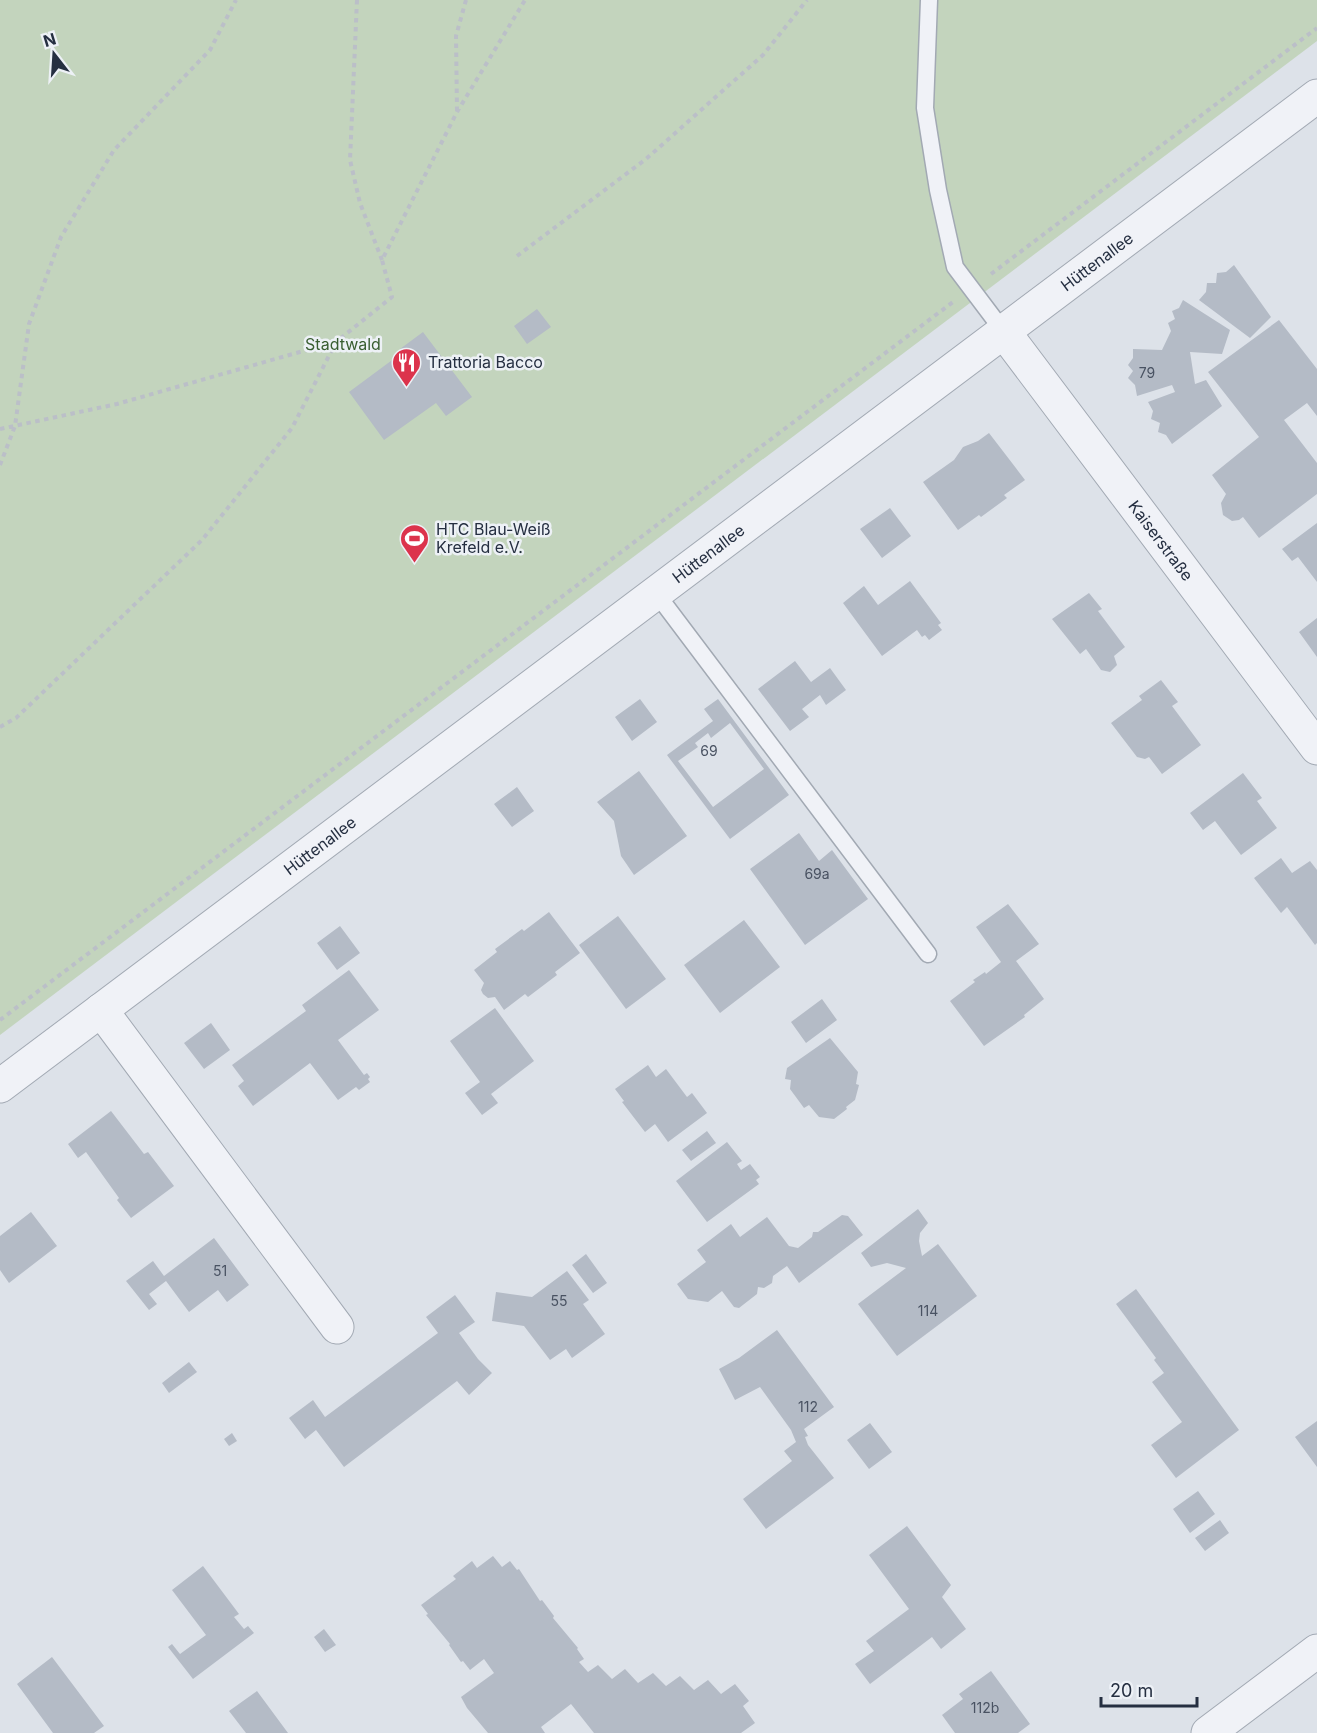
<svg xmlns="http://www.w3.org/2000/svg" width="1317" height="1733" font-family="Inter,sans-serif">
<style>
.green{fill:#c3d4bd}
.building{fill:#b4bbc6;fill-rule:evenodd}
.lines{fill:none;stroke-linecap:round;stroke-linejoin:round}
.service-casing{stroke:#a2a9b3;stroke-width:19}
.minor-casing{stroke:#a2a9b3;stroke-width:35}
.path{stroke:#bbbfc8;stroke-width:4;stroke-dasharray:4.5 4.5;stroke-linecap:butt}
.service{stroke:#f0f2f7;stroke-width:16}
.minor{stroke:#f0f2f7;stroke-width:33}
.labels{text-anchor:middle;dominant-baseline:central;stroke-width:5;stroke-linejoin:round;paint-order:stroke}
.number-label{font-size:14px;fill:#495262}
.street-label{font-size:16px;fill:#252f41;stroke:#edf1f6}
.park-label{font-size:16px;fill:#395e31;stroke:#edf1f6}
.poi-label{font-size:16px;fill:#252f41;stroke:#edf1f6;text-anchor:start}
</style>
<rect width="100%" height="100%" fill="#dde2e9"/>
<path class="green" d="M0 0H1317V41L0 1035Z"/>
<path class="building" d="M1234 265 1271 317 1250 338 1199 300 1206 292 1207 283H1216L1217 273 1226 272Z
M1183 300 1230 330 1222 354 1190 352 1195 384 1206 380 1222 406 1172 444 1166 435 1158 432 1160 423 1151 419 1153 411 1148 402 1175 392 1172 385 1137 396 1135 385 1128 378 1133 371 1128 365 1133 358V349L1162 350 1171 331 1168 323 1175 319 1172 311 1179 308Z
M537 309 551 327 527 344 514 326Z
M1279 320 1317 369V416L1307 403 1284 420 1317 463V494L1259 538 1243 517 1239 520 1232 521 1223 515 1221 503 1226 494 1212 475 1259 437 1208 372Z
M423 332 472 397 446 416 436 403 384 440 349 392 403 352 400 349Z
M989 433 1025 480 1004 495 1007 498 981 517 979 515 958 530 923 482 954 460 963 447 978 441Z
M890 508 911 536 882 558 860 529Z
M1317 523V582L1298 557 1292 561 1282 549Z
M910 581 941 623 938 625 942 630 929 640 925 635 922 637 917 630 882 656 843 603 864 586 878 605Z
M1089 593 1102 609 1098 611 1125 647 1114 656 1117 665 1110 672 1101 670 1086 649 1080 654 1052 619Z
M1317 618V657L1299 632Z
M795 661 811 682 830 668 846 690 826 705 820 695 802 709 809 717 790 731 758 689Z
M1161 680 1178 702 1172 706 1201 745 1162 774 1149 757 1145 759 1137 757 1111 723 1142 700 1139 696Z
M640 699 657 722 632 741 615 717Z
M718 699 789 795 730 839 667 755 713 721 704 709ZM730 723 764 769 713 807 678 761 698 747 695 743 708 733 711 738Z
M639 771 687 836 634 875 621 856 614 821 597 802Z
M1243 773 1262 798 1257 801 1277 828 1241 855 1215 821 1203 830 1190 813Z
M517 787 534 811 512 827 494 804Z
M799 833 819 861 832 850 868 899 805 945 750 869Z
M1281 858 1292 873 1310 861 1317 870V943L1315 945 1287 907 1281 913 1254 878Z
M1008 904 1039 944 1016 961 1044 999 1024 1015 1025 1017 984 1046 950 1001 975 982 973 980 985 972 986 974 1001 962 976 927Z
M549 912 580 953 555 972 557 975 528 997 525 994 504 1010 495 997 488 998 483 994 481 990 484 983 474 970 497 952 495 949 522 929 524 931Z
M618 916 666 979 626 1009 579 945Z
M744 920 780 967 720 1013 684 965Z
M340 926 360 953 337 970 317 943Z
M349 970 379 1010 338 1040 364 1075 367 1073 370 1077 368 1079 370 1082 359 1090 356 1087 338 1100 310 1063 253 1106 238 1086 244 1081 232 1065 306 1011 302 1005Z
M822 999 837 1020 806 1043 791 1022Z
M495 1008 534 1061 491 1094 498 1103 482 1115 465 1093 480 1082 450 1041Z
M211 1023 230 1050 204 1069 184 1043Z
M830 1038 858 1072 856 1084 859 1085 855 1100 846 1107 847 1109 834 1119 819 1117 809 1105 804 1108 790 1089 791 1080 785 1079 787 1068Z
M648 1065 656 1077 666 1069 687 1097 692 1093 707 1113 668 1142 655 1124 645 1132 622 1102 624 1101 615 1089Z
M111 1111 144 1154 148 1152 174 1186 131 1218 117 1200 119 1198 86 1152 78 1158 68 1144Z
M707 1131 716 1143 691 1161 682 1150Z
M727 1142 742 1161 737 1164 741 1170 750 1164 760 1177 756 1180 759 1184 707 1222 676 1181Z
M918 1209 928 1223 920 1233 919 1241 922 1256 938 1244 977 1296 897 1356 858 1304 906 1268 887 1263 871 1267 861 1253Z
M31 1212 57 1246 9 1283 0 1270V1236Z
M842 1215 848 1216 863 1235 799 1283 787 1266 773 1276 772 1283 764 1288 758 1287 757 1294 739 1308 734 1307 722 1291 708 1302 688 1299 677 1284 706 1262 697 1250 731 1224 740 1237 767 1217 789 1246 798 1248 812 1237 813 1232H818Z
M214 1238 249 1285 227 1302 218 1290 189 1312 166 1281 149 1294 157 1304 149 1310 126 1281 153 1261 164 1276Z
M586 1254 607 1283 593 1293 572 1265Z
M567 1271 589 1300 583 1304 605 1334 572 1358 566 1349 550 1360 524 1326 492 1321 496 1292 532 1297Z
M1136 1289 1239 1430 1176 1478 1151 1445 1182 1422 1152 1382 1164 1373 1154 1360 1156 1358 1116 1304Z
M455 1295 475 1322 459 1333 478 1359 492 1373 469 1395 457 1381 344 1467 316 1430 305 1439 289 1418 313 1400 325 1417 438 1333 426 1317Z
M777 1330 834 1407 804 1429 808 1436 805 1437 808 1445 834 1478 766 1529 743 1499 792 1461 784 1451 796 1442 791 1430 760 1387 735 1400 719 1369 739 1358Z
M189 1362 197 1372 169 1393 162 1383Z
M1317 1421V1467L1295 1437Z
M870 1423 892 1452 869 1469 847 1440Z
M232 1433 237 1441 229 1446 224 1439Z
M1198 1491 1215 1514 1190 1533 1173 1509Z
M1220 1520 1229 1533 1205 1551 1195 1538Z
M907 1526 951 1585 942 1597 966 1629 941 1649 932 1637 870 1684 855 1664 874 1651 866 1641 909 1609 869 1555Z
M493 1556 502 1567 510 1561 517 1570 519 1569 540 1601 542 1600 554 1616 553 1618 578 1648 577 1649 584 1659 579 1662 588 1672 598 1665 612 1679 625 1669 638 1683 653 1673 666 1686 680 1676 694 1690 708 1680 721 1694 735 1684 749 1701 743 1706 755 1723 741 1733H594L571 1704 541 1727 545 1733H488L467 1708 461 1697 494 1673 484 1659 470 1670 463 1661 461 1662 449 1645 450 1644 426 1615 428 1614 421 1605 456 1579 453 1576 472 1561 477 1568Z
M203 1566 239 1614 234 1617 244 1629 248 1626 254 1633 193 1679 168 1647 172 1644 180 1654 206 1635 172 1590Z
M324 1629 336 1645 325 1652 314 1637Z
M52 1657 104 1726 94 1733H53L17 1684Z
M991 1671 1030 1724 1018 1733H955L942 1715 963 1699 959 1694Z
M257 1691 288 1733H246L229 1711Z"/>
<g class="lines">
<defs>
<path id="service" d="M929 0 925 108 938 190 955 267 1004 332
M656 593 928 954"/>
<g id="minor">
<path id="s1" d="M1004 332 1317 748"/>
<path d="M101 1010 337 1327"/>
<path id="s2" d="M0 1086 1317 96"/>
<path d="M1208 1733 1317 1651"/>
</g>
</defs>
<use href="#service" class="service-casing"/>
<use href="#minor" class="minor-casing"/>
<path class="path" d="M357 0 350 160 360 203 382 260
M457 111 456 36 466 0
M517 256 646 159 763 55 807 0
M991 274 1317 28
M0 429 117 404 335 342
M0 465 15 426 29 324 61 237 114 150 210 50 236 0
M0 727 16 718 202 540 292 428 336 342 392 297 382 260 457 112 525 0
M0 1020 953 302"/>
<use href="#service" class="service"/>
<use href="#minor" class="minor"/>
</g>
<defs>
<symbol id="restaurant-pin" viewBox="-11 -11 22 30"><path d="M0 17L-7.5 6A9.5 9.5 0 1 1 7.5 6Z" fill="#dc334c" stroke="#edf1f6"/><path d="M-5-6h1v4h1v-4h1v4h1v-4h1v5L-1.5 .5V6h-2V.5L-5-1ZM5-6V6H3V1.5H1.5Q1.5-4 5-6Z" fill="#fff"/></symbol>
<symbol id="stadium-pin" viewBox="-11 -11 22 30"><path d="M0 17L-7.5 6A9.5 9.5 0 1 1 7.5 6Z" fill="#dc334c" stroke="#edf1f6"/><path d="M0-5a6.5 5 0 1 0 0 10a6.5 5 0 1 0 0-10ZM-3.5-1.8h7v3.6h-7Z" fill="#fff"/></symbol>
</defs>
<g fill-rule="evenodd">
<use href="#restaurant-pin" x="390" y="346" width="33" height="45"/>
<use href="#stadium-pin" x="398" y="522" width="33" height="45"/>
</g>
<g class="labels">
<g class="number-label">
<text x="1147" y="372">79</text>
<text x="709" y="750">69</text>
<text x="817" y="873">69a</text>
<text x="220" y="1270">51</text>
<text x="559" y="1300">55</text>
<text x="928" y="1310">114</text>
<text x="808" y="1406">112</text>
<text x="985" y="1707">112b</text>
</g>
<g class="street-label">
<text stroke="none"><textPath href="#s2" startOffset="1372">Hüttenallee</textPath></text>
<text stroke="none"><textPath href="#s1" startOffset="261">Kaiserstraße</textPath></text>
<text stroke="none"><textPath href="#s2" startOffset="886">Hüttenallee</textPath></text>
<text stroke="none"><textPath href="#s2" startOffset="400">Hüttenallee</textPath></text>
</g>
<g class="park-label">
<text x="343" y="344">Stadtwald</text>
</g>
<g class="poi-label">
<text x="428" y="362">Trattoria Bacco</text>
<text x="436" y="529">HTC Blau-Weiß<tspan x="436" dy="18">Krefeld e.V.</tspan></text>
</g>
</g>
<g transform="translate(54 54) rotate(343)" stroke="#edf1f6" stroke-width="4.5" paint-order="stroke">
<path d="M0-4.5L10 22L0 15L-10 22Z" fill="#252f41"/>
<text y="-9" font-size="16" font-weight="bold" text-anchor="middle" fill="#252f41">N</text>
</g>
<path d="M1101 1697v9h96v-9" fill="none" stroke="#252f41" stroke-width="3"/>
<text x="1110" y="1697" font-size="18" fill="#252f41" stroke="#edf1f6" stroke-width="4.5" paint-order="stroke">20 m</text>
</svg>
